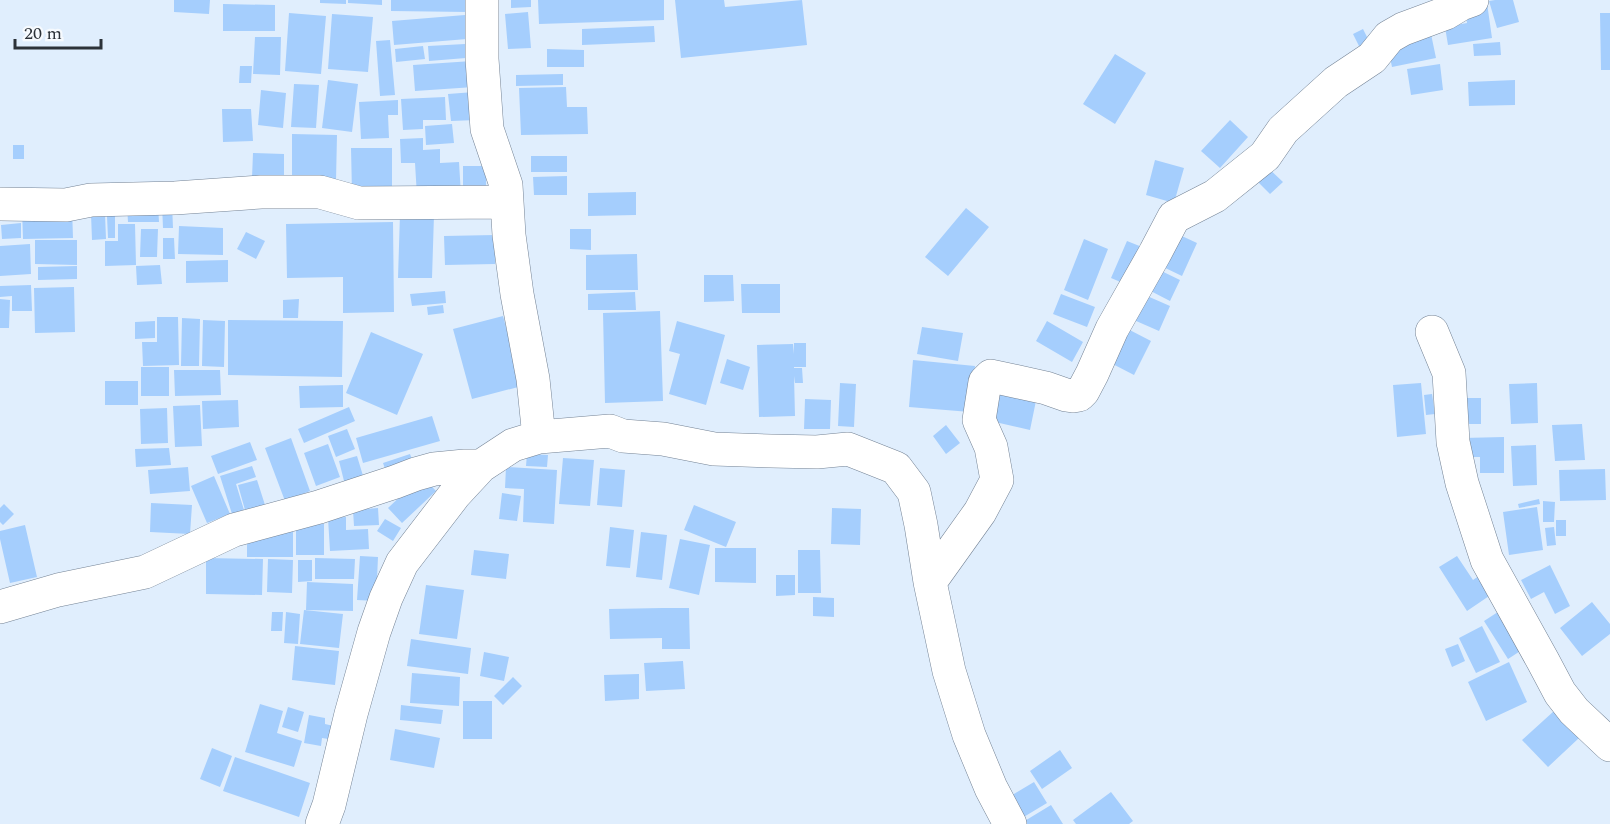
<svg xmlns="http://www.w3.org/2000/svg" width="1610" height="824" font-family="Spectral,serif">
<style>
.building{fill:#a5cefd}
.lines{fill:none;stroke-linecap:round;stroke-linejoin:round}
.minor-casing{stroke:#748395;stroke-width:34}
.minor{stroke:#fff;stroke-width:33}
</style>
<rect width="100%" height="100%" fill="#e0eefd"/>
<path class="building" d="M174 0H210L209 14 174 12Z
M320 0H346V4L320 3Z
M348 0H382V5L348 3Z
M391 0H468V12L391 11Z
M511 0H531V7L511 8Z
M538 0H664V20L539 24Z
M675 0H724L725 7 802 0 807 45 681 58Z
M1495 0H1513L1519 22 1497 28 1489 1Z
M1487 3 1492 38 1448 45 1445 27 1467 23 1465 7Z
M223 4 275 5V31H223Z
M528 12 531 48 508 49 505 14Z
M289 13 326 16 321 74 285 71Z
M1600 13H1610V70H1601Z
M332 14 373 17 368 72 328 69Z
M465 15 467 39 394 45 392 21Z
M654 26 655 42 582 45V29Z
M1363 29 1371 45 1361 50 1353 34Z
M1431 34 1436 58 1392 67 1387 43Z
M255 37H281L280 75 253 74Z
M390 40 395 95 380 96 376 41Z
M1500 42 1501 55 1474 56 1473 44Z
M465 44 466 58 429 61 428 46Z
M423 46 425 59 396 62 395 49Z
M547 49 584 50V67H547Z
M1115 54 1146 73 1115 124 1083 104Z
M472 61 474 87 415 91 413 65Z
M1440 64 1443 90 1411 95 1407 69Z
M240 66H252L251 83H239Z
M563 74V85L516 86V75Z
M328 80 358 84 352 132 322 128Z
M1515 80V105L1469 106 1468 82Z
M294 84 319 85 316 128 291 127Z
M566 87 567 107H587L588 134 521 135 519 88Z
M261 90 286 93 283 128 258 125Z
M474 92 476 120 451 121 448 94Z
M445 97 446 120H423V129L403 130 401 99Z
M398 100V115H388L389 138 361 139 359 102Z
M222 109H251L253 141 223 142Z
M1230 120 1248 137 1220 168 1201 151Z
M452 124 454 143 426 145 425 126Z
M292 134 337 135 336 181 292 180Z
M423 138V150L440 149V163L459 162 461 195 417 196 415 163H401L400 139Z
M13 145H24V159H13Z
M351 148H392V192L352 193Z
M253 153 284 154V178H252Z
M531 156H567V172H531Z
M1155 160 1184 168 1174 203 1146 195Z
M463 166H486V194H463Z
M1266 166 1283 182 1270 194 1254 178Z
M567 176V195H534L533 177Z
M636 192V215L588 216V193Z
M162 204H172L173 228H163Z
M158 205 159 222H128L127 206Z
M72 208 73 238 23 239 22 209Z
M966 208 989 227 948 276 925 257Z
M91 214H105L106 239 92 240Z
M400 214 434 215 432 278H398Z
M107 216H115V238H108Z
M393 222 394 312 343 313V277L287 278 286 224Z
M21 223V238L2 239 1 225Z
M118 224H135L136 265 105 266V241H118Z
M179 226 223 228V255L178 254Z
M141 229H158L157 257H140Z
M570 229H591V250L570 249Z
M1171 231 1197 243 1182 276 1157 264Z
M246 232 265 241 256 259 237 249Z
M495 235V264L445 265 444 236Z
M163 238H174L175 259H163Z
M1084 239 1108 249 1088 300 1064 290Z
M35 240H77V265L35 264Z
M1127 241 1147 249 1130 286 1111 278Z
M30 244 31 274 0 276V246Z
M637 254 638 290H586V255Z
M228 260V282L186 283V261Z
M160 265 162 284 137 285 136 266Z
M77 266V279L38 280V267Z
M1151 266 1180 280 1170 301 1141 286Z
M704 275H733L734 301 704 302Z
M741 284H780V313H742Z
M31 285 32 311H12V296L0 297V286Z
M74 287 75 332 35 333 34 288Z
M445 291 446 303 412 306 410 294Z
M635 292 636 310H588V294Z
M1138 292 1170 306 1159 331 1127 317Z
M1061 294 1095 307 1087 327 1053 314Z
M0 299 10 300 9 328H0Z
M299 299 298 318H283V300Z
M443 305 444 313 428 315 427 307Z
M660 311 663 401 605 403 603 313Z
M503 316 522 386 472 399 453 329Z
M157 317H178L179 365 143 366 142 342H157Z
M182 318 200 319 199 366H181Z
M203 320 225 321 224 367 202 366Z
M228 320 343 321 342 377 228 375Z
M155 321V338L135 339V322Z
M677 321 725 335 706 405 669 394 680 354 669 351Z
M1047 321 1083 342 1072 362 1036 341Z
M1120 325 1151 341 1134 375 1103 359Z
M922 327 963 333 958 361 917 354Z
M371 332 423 354 397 415 346 393Z
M794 343H806V367H794V368H802L803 383H795L794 376 795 416 759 417 757 345 793 344 794 354Z
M727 359 750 367 743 390 720 383Z
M913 360 975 366 970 412 909 407Z
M141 367H169V396H141Z
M174 370H220L221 395 175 396Z
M991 380 1038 391 1030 430 982 419Z
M105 381H138V405H105Z
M840 383 856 384 854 427 838 426Z
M1421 383 1426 434 1397 437 1393 385Z
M1537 383 1538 423 1511 424 1509 384Z
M343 385V407L300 408 299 386Z
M1432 394 1435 414 1426 415 1424 395Z
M1459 398H1481V424H1460Z
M805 399 831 400 830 429H804Z
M238 400 239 427 203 429 202 401Z
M200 405 202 446 175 447 173 406Z
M349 407 355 421 304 443 298 429Z
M167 408 168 443 141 444 140 409Z
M432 416 440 441 363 463 356 438Z
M1582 424 1585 460 1555 461 1552 425Z
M946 425 960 443 946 454 933 436Z
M347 429 355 449 336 457 328 436Z
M1504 437V473H1480V457H1464L1463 438Z
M291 438 310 491 285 501 265 448Z
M250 442 257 460 218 474 211 456Z
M328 444 340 477 316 486 304 453Z
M1536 445 1537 485 1513 486 1511 446Z
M169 448 171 465 136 467 135 449Z
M410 454 416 471 389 480 383 463Z
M527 454 548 455 547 467 526 466Z
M357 456 364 479 345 485 339 461Z
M563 458 594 460 590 506 559 504Z
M252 466 256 477 236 484 244 510 232 514 220 476Z
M188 467 190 491 150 494 148 470Z
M506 467 557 470 554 524 523 522 524 489 505 488Z
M600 468 625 470 622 507 597 505Z
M1605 469 1606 500 1560 501 1559 470Z
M214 476 230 514 207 523 191 486Z
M422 476 436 491 402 523 388 508Z
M257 480 265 505 245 510 238 485Z
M502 493 521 496 517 521 499 519Z
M1539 499 1540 504 1519 508 1518 504Z
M1543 501 1555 502 1554 522H1543Z
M151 503 192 505 190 534 150 532Z
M4 504 14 514 3 525 0 522V508Z
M694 505 736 522 726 547 684 530Z
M1537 507 1543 550 1509 555 1503 512Z
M378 508 379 525 354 526 353 510Z
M832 508 861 509 860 545 831 544Z
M346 517V530L368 529 369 549 330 551 328 518Z
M385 519 401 528 393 541 377 531Z
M1556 520H1566V536H1556Z
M324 524V555H296V525Z
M25 525 37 577 10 583 0 539V531Z
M610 527 634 530 630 568 606 566Z
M1554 527 1556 545 1547 546 1545 528Z
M247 531H293V557H247Z
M641 532 667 535 662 580 636 577Z
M680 539 710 545 699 595 669 588Z
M715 548H756V583L715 582Z
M474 550 509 554 506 579 471 575Z
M798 550H820L821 593H798Z
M360 556 378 557 376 601 357 600Z
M1457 556 1473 580 1483 573 1495 592 1467 611 1439 567Z
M206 558 263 559 262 595 206 594Z
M315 558 355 559 354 579H315Z
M268 559 293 560 292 593 267 592Z
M298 560H312V581L298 582Z
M1550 565 1570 606 1555 614 1544 592 1531 599 1521 580Z
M776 575H795V595L776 596Z
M307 582 353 584V611L306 610Z
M426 585 464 590 457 639 419 634Z
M813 597 834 598V617L813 616Z
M1592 602 1610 624V634L1582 656 1560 628Z
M662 608H689L690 649H662V638L610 639 609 609Z
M304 610 343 614 339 648 300 644Z
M1501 610 1525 648 1508 659 1484 621Z
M272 612H283L282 631H271Z
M286 612 300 614 298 644 284 643Z
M1482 626 1500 662 1476 673 1459 638Z
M411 639 471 648 468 674 407 666Z
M1458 644 1465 661 1452 667 1445 649Z
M295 646 339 651 335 685 292 680Z
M484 652 509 657 504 681 480 676Z
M683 661 685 689 646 691 644 663Z
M1509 662 1527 702 1486 721 1468 682Z
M412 673 460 677 459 706 410 703Z
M639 674V699L605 701 604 675Z
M513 677 522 686 503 705 494 696Z
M463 701H492V739H463Z
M260 704 283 711 277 733 302 741 294 767 245 752Z
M401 705 443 710 441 724 400 720Z
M288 707 304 712 298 732 282 727Z
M1554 711 1579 738 1548 767 1522 740Z
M309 715 325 718V724L338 727 335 740 322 738 321 746 304 743Z
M395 729 440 738 434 768 390 760Z
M212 748 232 756 220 787 200 779Z
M1060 750 1072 768 1042 789 1030 771Z
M235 757 310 783 299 817 223 791Z
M1034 782 1047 803 1022 818 1009 797Z
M1111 792 1133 821 1129 824H1076L1073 820Z
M1051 805 1063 824H1024L1023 822Z"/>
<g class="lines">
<defs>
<path id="minor" d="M482 0V59L487 129 506 185 509 235 517 294 533 379 539 437
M0 204 66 205 91 200 175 198 261 192H320L359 203 506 202
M1432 332 1449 373 1453 442 1462 483 1487 560 1543 661 1560 693 1574 711 1610 745
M930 582 980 512 997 480 991 447 979 420 985 382 991 376 1046 388 1066 395 1073 396 1079 395 1083 391 1092 374 1112 329 1155 253 1174 217 1215 196 1265 156 1283 130 1336 82 1372 58 1389 37 1403 29 1446 13 1461 4 1472 0
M0 607 58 590 145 572 234 530 319 507 395 482 416 474 434 469 465 466H481
M322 824 329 805 351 714 374 632 386 598 402 563 455 494 481 466 513 445 539 437 610 431 623 436 663 439 714 449 771 451 817 452 848 449 896 468 914 492 921 525 930 582 949 671 969 735 991 788 1010 824"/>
</defs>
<use href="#minor" class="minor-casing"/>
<use href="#minor" class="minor"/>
</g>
<path d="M15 39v9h86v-9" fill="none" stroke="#2c3239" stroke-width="3"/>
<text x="24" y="39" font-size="18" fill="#2c3239" stroke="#f6fafe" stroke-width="4.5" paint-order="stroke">20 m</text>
</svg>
